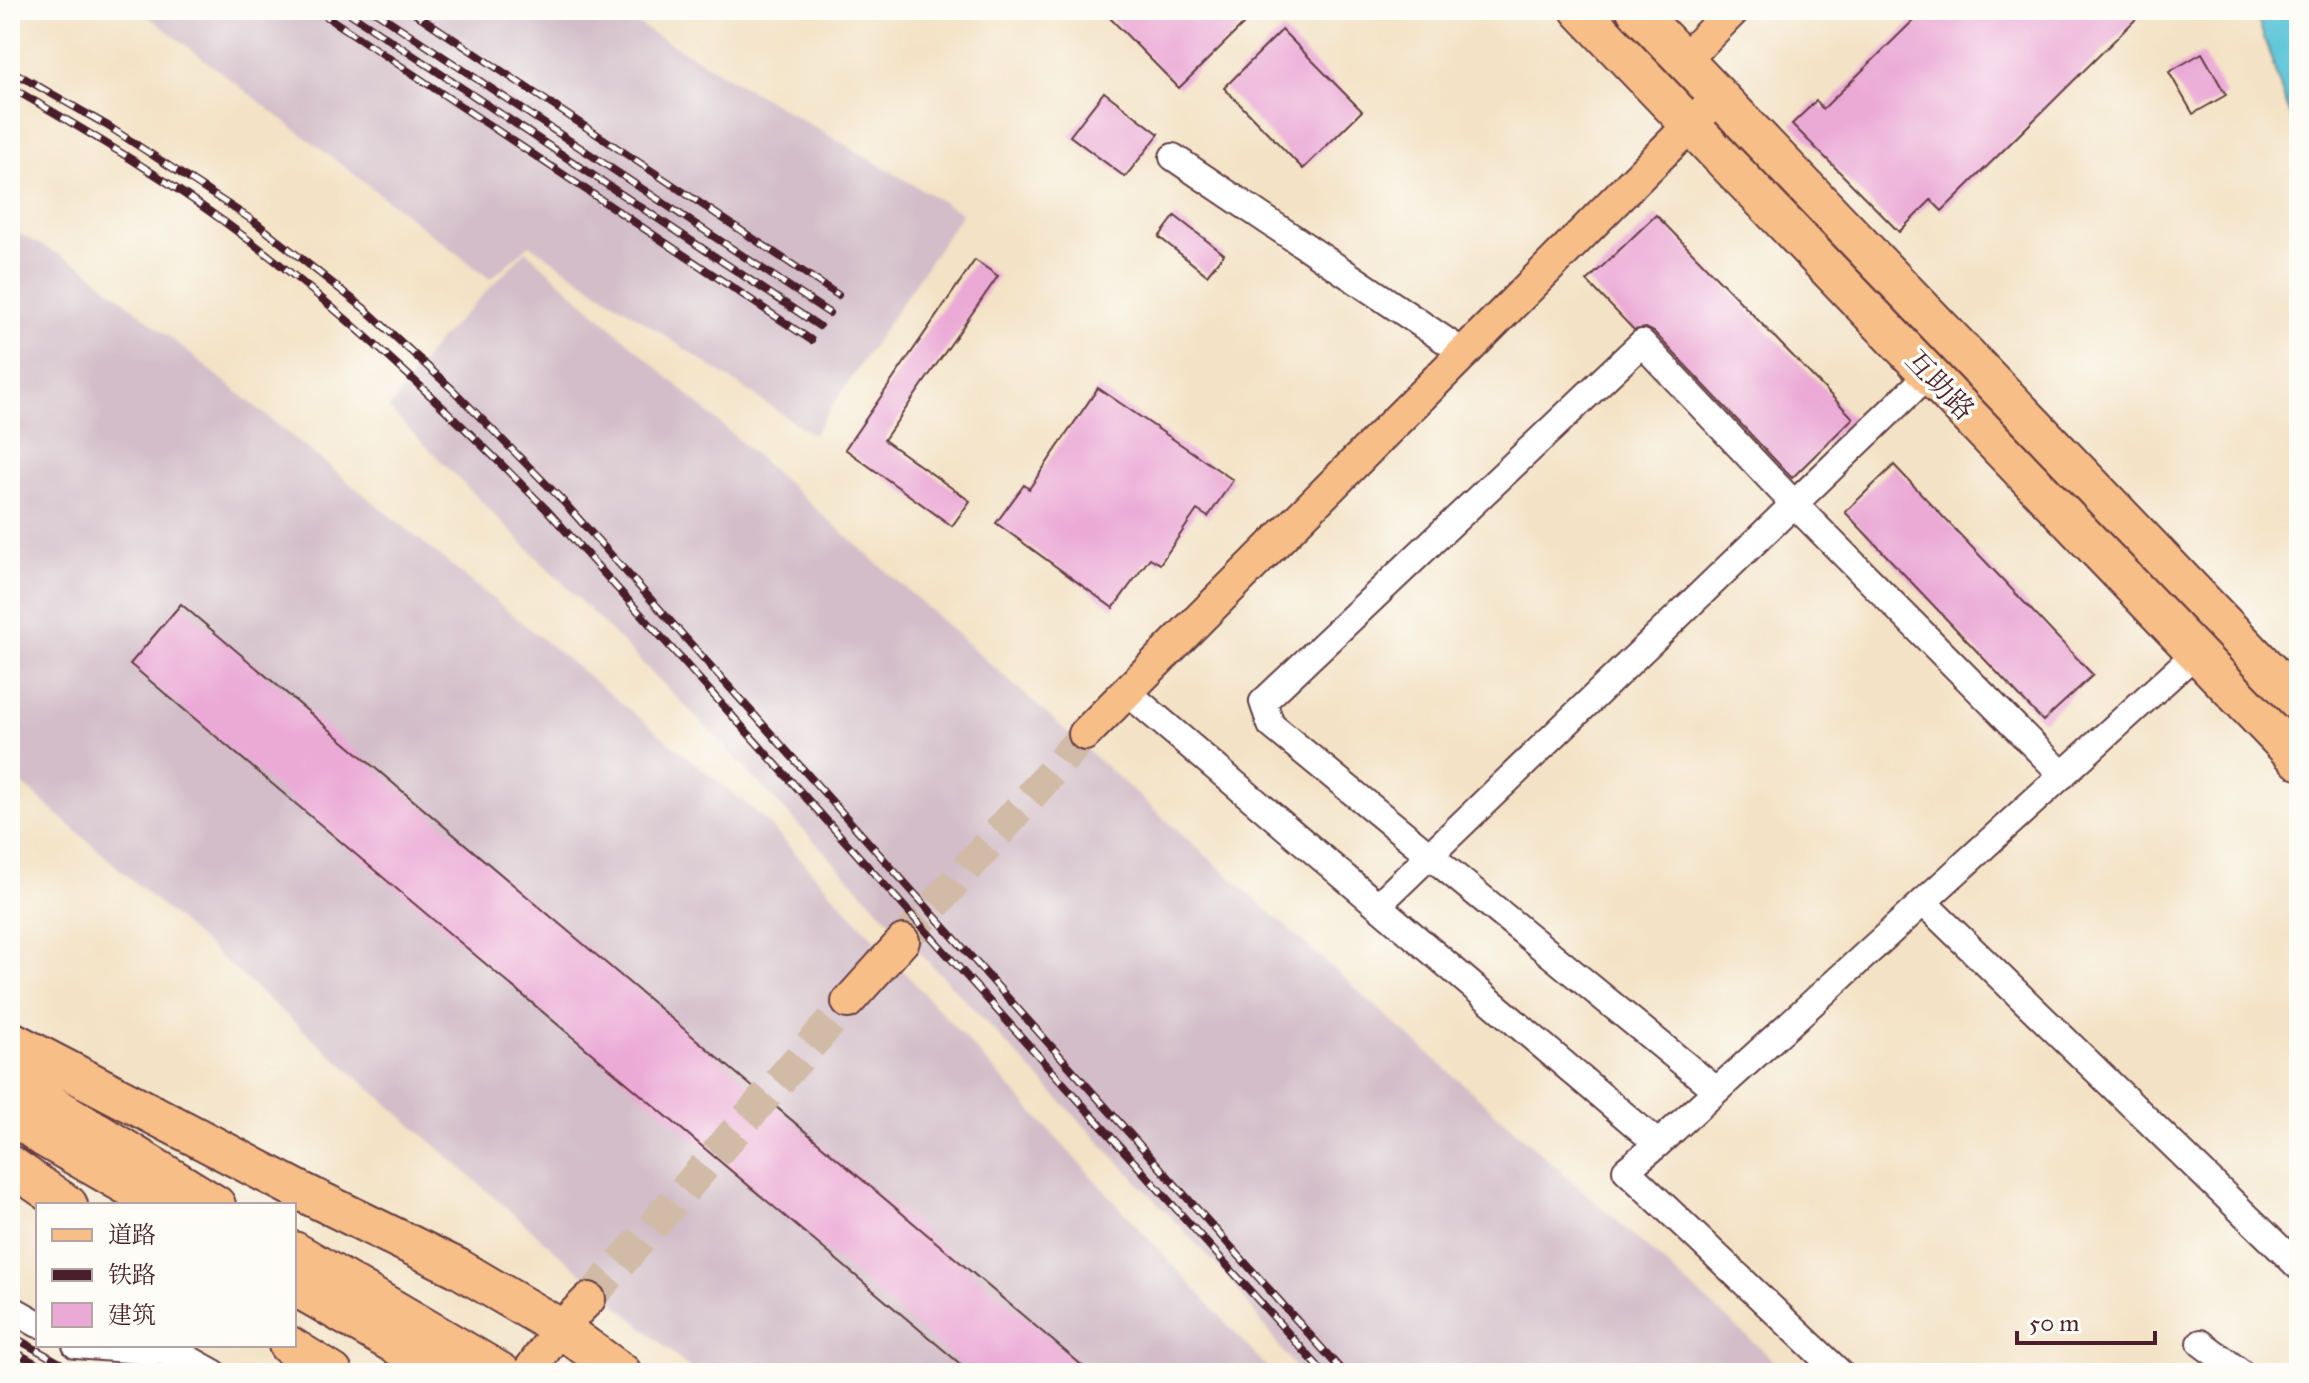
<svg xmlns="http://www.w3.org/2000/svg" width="2309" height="1383" font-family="'IM FELL Great Primer','Noto Serif SC',serif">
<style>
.industrial{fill:#d2bdc8}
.water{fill:#5dc6d8;stroke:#547282;stroke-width:2}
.building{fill:#ebaad6}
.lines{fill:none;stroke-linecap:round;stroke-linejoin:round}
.major-tunnel{stroke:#d1bba6;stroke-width:32;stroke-dasharray:32 16;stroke-linecap:butt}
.minor-casing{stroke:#633c42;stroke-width:30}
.major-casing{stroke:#633c42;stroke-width:36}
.highway-casing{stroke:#633c42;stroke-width:42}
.minor{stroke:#fff;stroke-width:26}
.major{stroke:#f7be88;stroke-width:32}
.highway{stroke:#f7be88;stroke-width:38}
.rail-casing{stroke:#4a1f2b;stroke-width:8}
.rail{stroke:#fdfcf7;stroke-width:5;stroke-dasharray:15;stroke-linecap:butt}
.labels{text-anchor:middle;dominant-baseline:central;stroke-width:7;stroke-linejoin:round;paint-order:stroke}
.street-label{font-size:28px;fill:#4a1f2b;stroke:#fdfcf7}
</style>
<rect width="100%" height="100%" fill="#fdfcf7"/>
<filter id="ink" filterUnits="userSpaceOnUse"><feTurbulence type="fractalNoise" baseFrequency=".0125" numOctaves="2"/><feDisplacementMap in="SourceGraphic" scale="16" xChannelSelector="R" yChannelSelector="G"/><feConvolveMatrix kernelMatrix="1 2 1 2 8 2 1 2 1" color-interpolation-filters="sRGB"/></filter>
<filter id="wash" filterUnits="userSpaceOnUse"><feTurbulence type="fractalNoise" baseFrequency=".006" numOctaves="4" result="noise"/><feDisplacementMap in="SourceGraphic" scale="32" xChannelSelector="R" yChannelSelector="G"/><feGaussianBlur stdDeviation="1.8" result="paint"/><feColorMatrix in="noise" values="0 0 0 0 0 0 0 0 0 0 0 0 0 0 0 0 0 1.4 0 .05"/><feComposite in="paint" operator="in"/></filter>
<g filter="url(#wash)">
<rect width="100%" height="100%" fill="#f3e2c5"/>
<path class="industrial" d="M140 10H613L962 213 813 435 530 245 490 279Z
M10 229 83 267 762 817 1272 1373H695L10 773Z
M526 251 1788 1373H1299L1226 1275 702 723 389 409 438 341Z"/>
<path class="water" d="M2255 10H2299V143Z"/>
<g id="blocks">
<path class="building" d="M1102 10H1258L1179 88Z
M1924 10H2145L1942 211 1931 200 1899 232 1792 124 1816 101 1823 109Z
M1282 30 1362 111 1303 169 1224 88Z
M2202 53 2226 95 2193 114 2169 72Z
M1104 92 1159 134 1125 177 1070 136Z
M1656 215 1853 418 1792 478 1654 332 1646 328 1634 330 1587 281Z
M1175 216 1224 254 1207 275 1159 237Z
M975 260 998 276 884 440 970 501 952 526 845 449Z
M1098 388 1233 480 1208 517 1197 510 1160 564 1150 558 1113 608 996 523 1024 485 1029 489Z
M1894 465 2093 675 2043 721 1845 512Z
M181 604 1091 1373H971L130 664Z"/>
</g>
</g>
<g filter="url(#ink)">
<use href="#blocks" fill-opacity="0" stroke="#633c42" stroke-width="2"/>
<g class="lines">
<path class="major-tunnel" d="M903 941 1085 734
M589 1299 848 1002"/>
<defs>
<path id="minor" d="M1173 157 1464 353
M1127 692 1658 1144
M1923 902 2299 1267
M1378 905 1929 374
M1716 1090 1271 725 1263 702 1642 343 1795 505 2063 775
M10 1308 38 1324
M2201 1343 2241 1373
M76 1345 178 1353 214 1373
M1840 1373 1626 1170 1658 1144 2196 653"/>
<path id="major" d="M1683 61 1733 10
M1085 734 1706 109
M848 1002 903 941
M528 1373 560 1328 589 1299"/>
<path id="highway" d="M1580 10 2299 760
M1636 10 2299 702
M10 1040 302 1192 458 1268 560 1328 622 1373
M10 1079 216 1205
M10 1113 43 1137 161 1205
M10 1165 68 1205
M294 1251 502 1373
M294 1286 445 1373
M288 1345 333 1373"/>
</defs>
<use href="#minor" class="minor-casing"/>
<use href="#major" class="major-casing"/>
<use href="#highway" class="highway-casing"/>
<use href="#minor" class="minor"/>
<use href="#major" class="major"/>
<use href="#highway" class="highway"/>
<defs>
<path id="rail" d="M317 10 811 340
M345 10 819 326
M373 10 829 313
M410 10 838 295
M10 70 108 126 255 222 365 309 452 389 560 498 1344 1373
M10 87C92 134 174 183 250 241 356 322 452 414 546 509L1324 1373
M10 1335 78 1373
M10 1349 53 1373"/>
</defs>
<use href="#rail" class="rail-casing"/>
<use href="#rail" class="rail"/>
</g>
</g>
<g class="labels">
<g class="street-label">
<text transform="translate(1940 385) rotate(46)">互助路</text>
</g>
</g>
<rect width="2309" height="1383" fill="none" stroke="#fdfcf7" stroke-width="40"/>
<rect x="36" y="1203" width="260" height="144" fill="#fdfcf7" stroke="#b5a4a5" stroke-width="2"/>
<rect x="52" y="1229" width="40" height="12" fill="#f7be88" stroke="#b5a4a5" stroke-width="2"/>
<text x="108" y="1243" font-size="24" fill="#4a1f2b">道路</text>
<rect x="52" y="1269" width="40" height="12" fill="#4a1f2b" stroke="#b5a4a5" stroke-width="2"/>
<text x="108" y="1283" font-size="24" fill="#4a1f2b">铁路</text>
<rect x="52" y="1303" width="40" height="24" fill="#ebaad6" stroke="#b5a4a5" stroke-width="2"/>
<text x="108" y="1323" font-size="24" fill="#4a1f2b">建筑</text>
<path d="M2017 1331v12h138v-12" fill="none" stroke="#4a1f2b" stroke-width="4"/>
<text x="2029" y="1331" font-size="24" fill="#4a1f2b" stroke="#fdfcf7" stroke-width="6" paint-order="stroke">50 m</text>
</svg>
